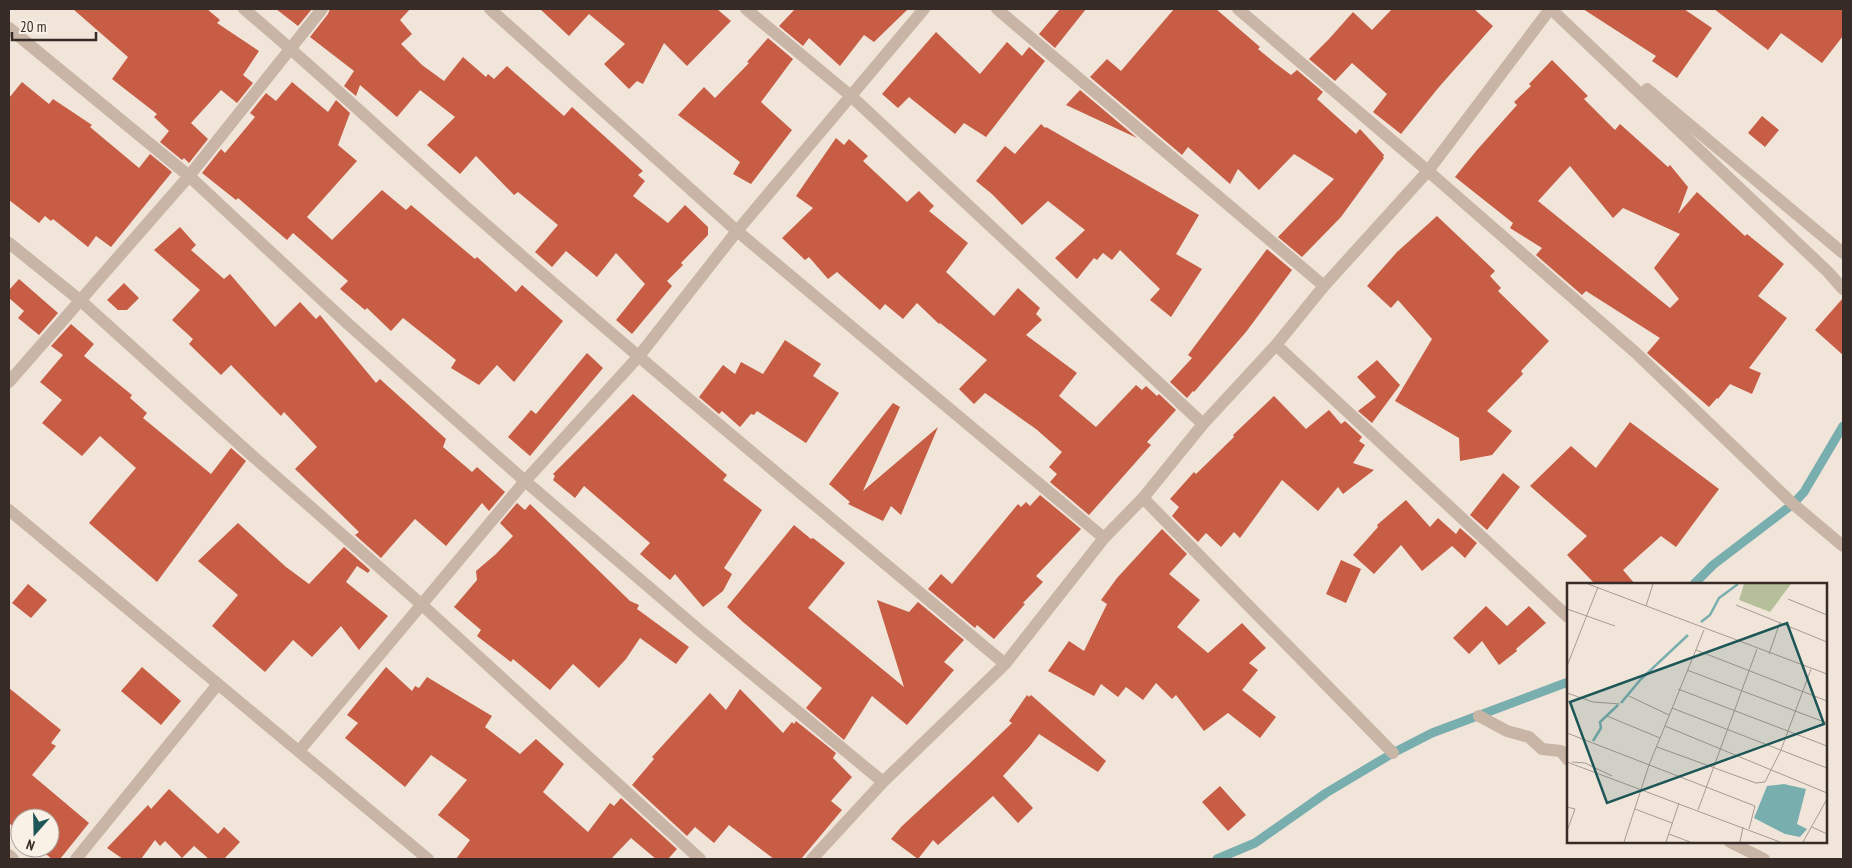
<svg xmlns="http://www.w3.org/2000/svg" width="1852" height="868" font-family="'PT Sans Narrow',sans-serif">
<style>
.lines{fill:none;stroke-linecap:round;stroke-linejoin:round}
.stream{stroke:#79aeae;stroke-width:9}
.building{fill:#c65d44;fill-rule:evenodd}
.street{stroke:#c9b5a6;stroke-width:12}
.inset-river{fill:none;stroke:#79aeae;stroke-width:2.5}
.inset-road{fill:none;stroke:#a69b92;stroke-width:1}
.view{fill:#1d5657;fill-opacity:0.15;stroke:#1d5657;stroke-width:2.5}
.inset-edge{fill:none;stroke:#362b27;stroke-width:2.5}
</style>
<rect width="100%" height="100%" fill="#f1e5da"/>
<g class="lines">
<path class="stream" d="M1694 584 1713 565 1793 504 1804 492 1843 426
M1217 859 1255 843 1326 793 1393 753 1432 733 1568 682"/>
</g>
<path class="building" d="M73 9H207L220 20 217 23 259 51 243 75 253 83 237 103 221 90 191 123 208 139 189 163 184 158 182 160 160 142 169 131 154 117 157 114 112 79 128 57Z
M276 9H312L298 26Z
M330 9H410L400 20 412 34 401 44 422 65 444 81 463 57 486 77 488 74 494 79 507 66 564 116 572 107 643 171 638 175 645 181 633 196 668 223 685 205 708 227V235L681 263 683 265 667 281 672 286 632 334 616 320 645 284 616 253 597 277 566 251 552 267 535 252 558 225 518 192 514 195 476 156 460 174 427 145 455 117 420 90 397 117 360 85 356 96 344 86 354 71 310 37 328 14Z
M540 9H717L731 21 687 66 664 43 643 84 637 81 629 89 604 64 625 44 589 14 569 36Z
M795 9H908L874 42 864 35 840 66 809 38 803 46 779 26Z
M1060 9H1086L1055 48 1039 34Z
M1174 9H1216L1260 47 1258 49 1275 63 1291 75 1297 70 1323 92 1317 99 1356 134 1360 129 1384 155 1383 157 1384 158 1341 217 1302 257 1278 237 1334 179 1294 154 1259 190 1238 169 1230 184 1188 147 1182 155 1090 77 1107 59 1121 71Z
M1392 9H1474L1493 26 1439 87 1401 134 1373 112 1387 94 1352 63 1335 81 1309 59 1329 39 1353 12 1372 30Z
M1583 9H1684L1712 28 1677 78 1652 61 1656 56Z
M1714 9H1843V36L1822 63 1781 33 1768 50Z
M936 32 980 74 1007 42 1022 56 1029 47 1045 61 986 137 964 123 955 134 909 97 898 108 882 94Z
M768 38 793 59 761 102 792 130 751 184 733 174 740 162 678 115 704 87 715 98 749 63 747 62Z
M1552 60 1588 96 1584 99 1615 130 1620 124 1668 167 1670 165 1688 187 1678 214 1697 192 1745 236 1747 234 1784 264 1758 296 1787 318 1749 368 1761 373 1752 394 1730 384 1718 399 1717 398 1709 407 1647 353 1660 338 1586 291 1582 295 1536 255 1542 248 1510 228 1513 223 1455 177 1477 150 1517 105 1514 102 1531 86 1529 84ZM1570 166 1613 218 1623 208 1680 234 1654 268 1679 299 1670 308 1538 201Z
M22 82 49 104 53 99 92 125 90 127 139 168 150 154 172 172 111 247 96 236 88 247 53 219 51 221 45 216 39 223 9 200V98Z
M292 82 328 112 336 100 350 113 338 145 357 161 307 217 332 240 382 190 406 210 411 205 475 259 477 257 516 292 522 285 563 321 514 382 497 365 479 385 451 368 456 360 403 318 391 331 367 308 365 310 340 289 348 281 293 233 287 240 238 198 236 200 202 173 221 149 225 153 255 117 250 113 266 93 276 101Z
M1080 90 1137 138 1066 105Z
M1762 116 1779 130 1765 147 1748 133Z
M1041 124 1045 128 1046 127 1199 215 1176 254 1202 269 1171 317 1150 300 1160 289 1120 250 1112 260 1103 253 1097 260 1094 258 1077 279 1055 258 1085 230 1048 201 1022 225 992 194 976 181 1005 146 1015 154Z
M836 138 844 145 849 139 868 156 863 161 907 202 919 191 934 206 929 211 968 243 946 272 994 316 1018 288 1040 308 1036 314 1042 320 1026 335 1077 373 1059 396 1096 427 1136 385 1142 390 1146 386 1157 396 1159 394 1176 410 1147 442 1151 445 1089 515 1050 482 1057 474 1049 467 1062 452 1036 429 985 393 974 404 959 389 987 360 940 323 939 324 917 303 903 319 885 304 880 310 837 272 828 279 809 257 805 260 782 238 813 208 796 196Z
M1437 216 1495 271 1490 276 1501 288 1498 291 1549 341 1521 371 1523 374 1487 411 1512 431 1492 455 1460 461 1459 438 1395 401 1432 339 1398 300 1391 308 1367 286 1397 252Z
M180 227 196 245 191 250 224 279 230 274 275 327 300 302 316 319 320 315 376 383 380 379 446 439 443 447 472 472 477 467 505 492 489 511 482 503 446 546 415 519 381 558 355 535 359 532 295 469 317 447 284 412 281 416 231 365 221 375 189 344 193 339 172 320 200 290 154 250Z
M1267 249 1292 270 1246 332 1194 392 1193 391 1187 398 1170 382 1192 358 1188 355Z
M19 279 58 313 39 335 18 318 24 311 9 298V290Z
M124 283 139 298 127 310H118L107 300Z
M1843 298V355L1815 330Z
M71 324 94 344 84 356 132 395 130 398 147 413 143 418 211 474 231 448 246 461 157 582 89 523 136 468 100 436 82 456 42 423 62 400 40 382 63 355 51 346Z
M785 340 821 364 813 376 839 393 806 443 757 411 754 415 751 414 740 427 722 411 719 414 699 397 723 365 735 374 741 362 763 374Z
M587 353 603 368 530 456 508 437 531 410 536 414Z
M1377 360 1400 385 1372 423 1358 411 1376 397 1357 377Z
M633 394 727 475 723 480 762 510 724 568 732 574 723 591 703 607 675 574 670 580 640 554 650 543 584 486 575 498 553 480 555 476 553 474Z
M1274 396 1306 429 1329 410 1341 424 1345 421 1362 437 1359 441 1365 445 1353 463 1374 470 1343 494 1338 487 1318 511 1282 480 1240 538 1234 532 1221 547 1206 533 1198 542 1172 516 1179 507 1170 499 1194 472 1196 474 1234 437 1233 435Z
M893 403 900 407 863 491 938 427 901 515 891 506 883 521 848 504 850 502 829 484Z
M1630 422 1719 489 1676 547 1661 536 1623 570 1635 584H1595L1567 555 1587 536 1530 486 1571 446 1596 468Z
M1503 473 1520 487 1487 530 1470 515Z
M1040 495 1081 529 1036 576 1043 582 1023 603 1025 604 994 639 977 625 975 628 928 589 941 574 952 584 1018 504 1021 507 1026 502 1030 506Z
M1406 500 1430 527 1438 518 1456 534 1460 528 1477 543 1465 558 1452 546 1422 571 1401 545 1374 574 1353 555 1378 527 1377 525Z
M517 503 525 510 530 504 630 601 639 605 637 609 689 647 676 664 640 638 626 659 599 688 573 664 550 690 513 659 511 662 477 636 481 630 454 607 477 580 476 571 496 554 513 536 500 523Z
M238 523 286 567 309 584 344 547 370 570 368 573 357 566 346 582 388 616 359 650 341 626 312 657 293 640 265 672 212 626 238 595 198 561Z
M794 525 811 539 813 538 845 563 808 608 904 687 877 600 909 612 918 602 964 640 944 662 954 670 907 725 872 696 844 740 806 708 822 688 743 622 727 607Z
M1162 529 1187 554 1169 574 1200 600 1177 627 1208 653 1242 623 1266 648 1249 663 1258 670 1242 690 1276 717 1260 738 1228 713 1204 731 1176 695 1172 699 1156 683 1143 700 1126 687 1118 697 1101 684 1094 696 1048 671 1069 641 1084 651 1107 604 1101 600 1117 578Z
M1341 560 1361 569 1346 603 1326 594Z
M28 584 47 600 31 618 12 603Z
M1486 606 1507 626 1529 606 1546 623 1516 649 1517 651 1499 665 1482 641 1469 654 1453 638Z
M142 667 181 701 161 725 121 691Z
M386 667 412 691 415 686 419 688 427 677 492 716 485 727 520 754 536 739 564 764 543 792 588 832 610 803 614 806 621 798 677 849 668 859H656L631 838 611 859H456L470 840 438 815 467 780 431 755 405 787 345 738 358 723 347 715Z
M9 688 61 730 51 743 56 746 32 775 89 823 60 859H52L38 848H50V818H20V833L9 823Z
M740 689 783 733 792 722 794 724 796 721 836 753 833 758 852 777 831 801 842 810 801 859H774L729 825 714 843 695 827 687 836 632 785 654 759 652 757 710 693 726 710Z
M1027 695 1029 697 1031 695 1106 761 1098 772 1039 734 1030 746 1003 776 1033 808 1018 823 993 796 938 845 933 840 918 859 891 839 902 826 967 766 1012 723 1009 721Z
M1220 786 1246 815 1228 831 1202 802Z
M169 789 218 834 224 827 240 842 224 859H209L194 846 182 858 165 841 160 846 155 840 141 859H123L107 848 148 805 151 809Z"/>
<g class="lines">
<path class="street" d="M244 9C320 73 392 141 466 207 643 363 825 513 1005 664
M490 9 737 231 1104 538
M746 9 851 96 1203 424
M997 9 1324 286
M1238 9 1428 171 1636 353 1793 504 1843 546
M1551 9 1828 272 1843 289
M9 28 189 176 347 323 525 481 699 630 883 782
M1647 89 1843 253
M9 243 81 301 247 451 421 604 700 859
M1276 345 1568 617
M9 382 189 176 322 9
M1143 498 1393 753
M9 510 428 859
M1479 716 1507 731 1529 737 1542 749 1561 751 1568 760
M299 751 525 481 639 356 737 231 924 9
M1730 842 1764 859
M9 855 13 859
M76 859 218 684
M812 859 883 782 1005 664 1104 538 1143 498 1203 424 1276 345 1324 286 1428 171 1550 9"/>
</g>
<g transform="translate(1567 583)">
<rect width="260" height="260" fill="#f1e5da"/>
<path d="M177 1H224L203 29 172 17Z" fill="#b5c09a"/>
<path d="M217 201 239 206 230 241 240 246 233 254 218 251 187 235 200 203Z" fill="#79aeae"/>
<path class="inset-river" d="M134 39 143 32 152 15 171 1M54 120 74 96 121 52M26 158 34 145 33 139 51 122"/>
<path class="inset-road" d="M21 1 260 91M221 16 260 32M169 22 260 59M79 23 86 1M0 26 48 43M129 67 260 118M202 71 213 39M0 83 31 4M120 87 260 140M111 106 260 163M0 110 26 119 53 121M62 113 102 132M105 125 260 185M40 133 93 155M98 143 260 210M0 150 188 223 182 246M90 164 189 200 198 199 214 167 244 86M0 179 213 259M5 179 18 180 45 193M0 224 8 226 0 248M68 226 105 240M131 227 190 66M245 244 260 251M102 251 123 259M57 259 82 182 137 47M99 259 112 220M173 259 176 244M236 259 260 216"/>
<path class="view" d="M220 40 257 141 40 220 3 119Z"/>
<rect width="260" height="260" class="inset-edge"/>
</g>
<rect width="1852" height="868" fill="none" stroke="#362b27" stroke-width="20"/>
<g transform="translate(35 833) rotate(200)"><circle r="24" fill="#f9f0e6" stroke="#aba19a"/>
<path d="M0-4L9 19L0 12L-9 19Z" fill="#1d5657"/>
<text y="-8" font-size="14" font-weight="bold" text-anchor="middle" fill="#362b27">N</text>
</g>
<path d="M12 32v8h84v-8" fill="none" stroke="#362b27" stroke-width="2.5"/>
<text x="20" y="32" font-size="15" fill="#362b27" stroke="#f9f0e6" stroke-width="4" paint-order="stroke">20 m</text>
</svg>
